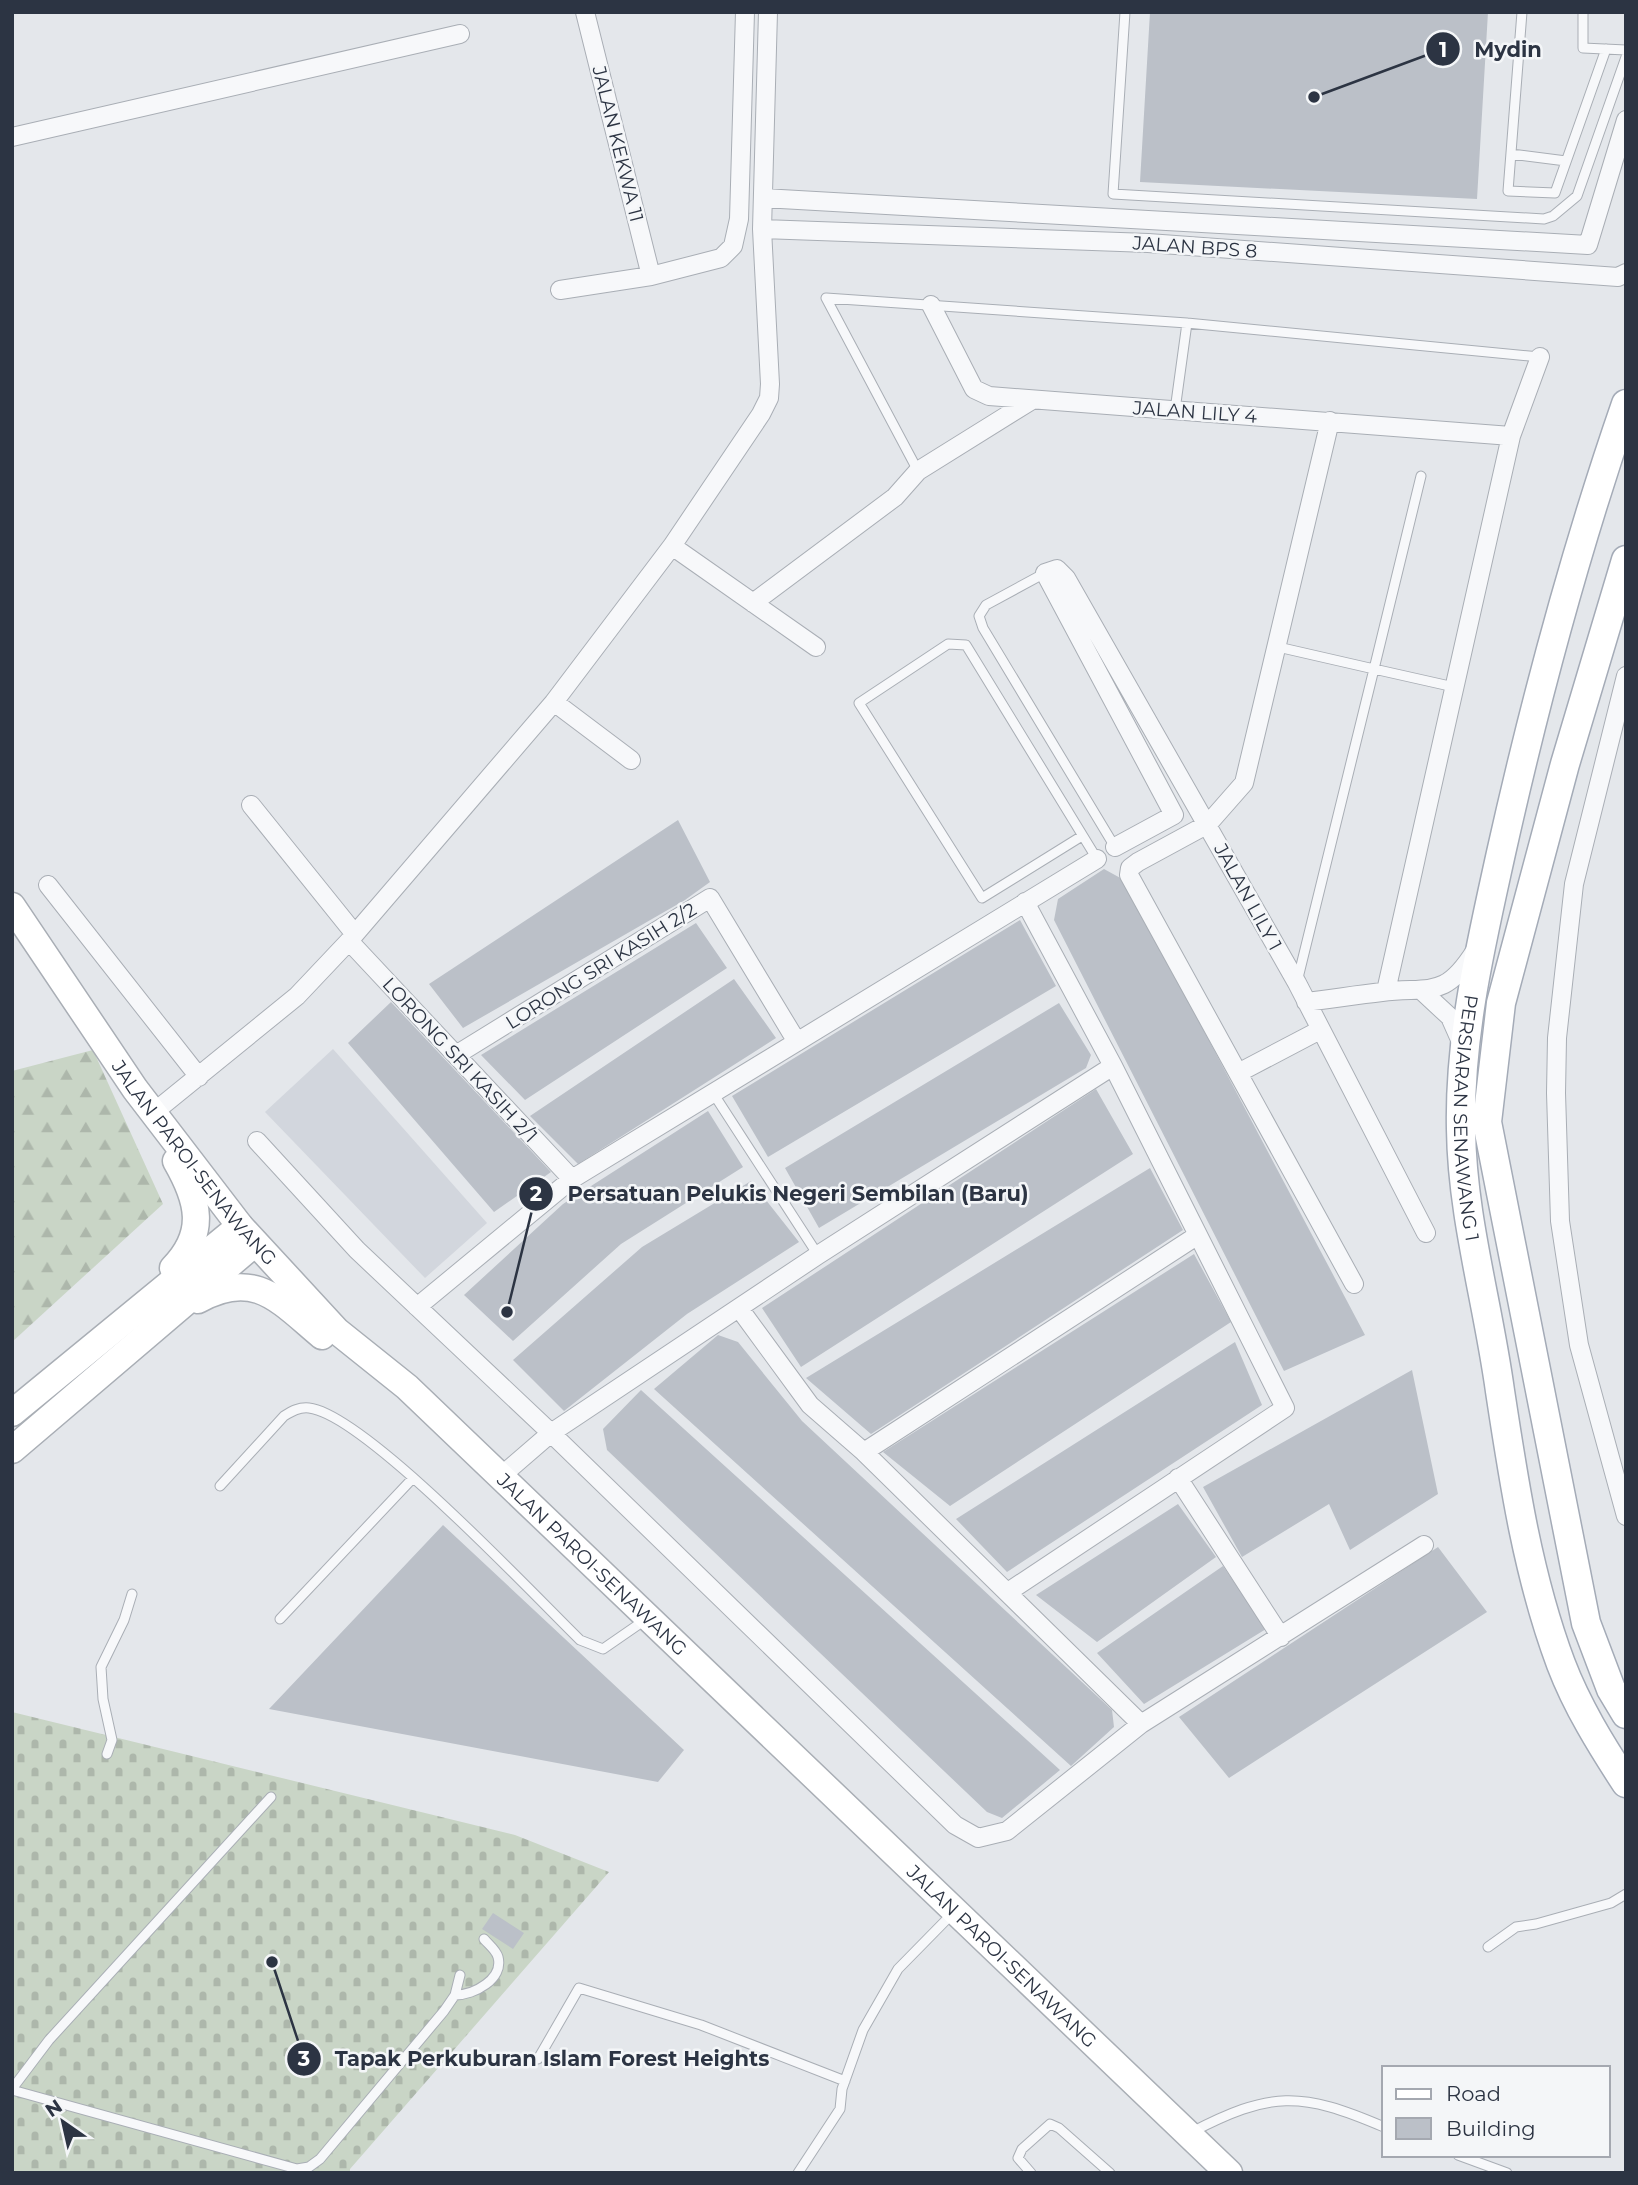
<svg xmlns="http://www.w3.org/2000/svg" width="1638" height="2185" font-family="Montserrat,sans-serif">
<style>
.built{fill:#d2d6dd}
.forest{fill:url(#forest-firs)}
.cemetery{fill:url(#cemetery-stones)}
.building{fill:#bbc0c8}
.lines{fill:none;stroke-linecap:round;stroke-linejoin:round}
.lane-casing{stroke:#a9aeb5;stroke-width:11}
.street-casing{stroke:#a9aeb5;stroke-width:20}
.secondary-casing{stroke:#a9aeb5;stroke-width:29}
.primary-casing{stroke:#a4abb7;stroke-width:31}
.lane{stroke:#f7f8fa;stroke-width:9}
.street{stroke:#f7f8fa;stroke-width:18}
.secondary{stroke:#fff;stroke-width:26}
.primary{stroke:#fff;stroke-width:28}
.labels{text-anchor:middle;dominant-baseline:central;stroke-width:5;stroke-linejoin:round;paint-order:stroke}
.street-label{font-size:19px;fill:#2c3443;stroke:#f4f6f8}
.leader{fill:none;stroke:#2c3443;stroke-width:2.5}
.callout-dot{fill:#2c3443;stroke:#f4f6f8;stroke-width:2.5}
.mark-label{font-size:21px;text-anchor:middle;font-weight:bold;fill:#fff}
.callout-label{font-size:21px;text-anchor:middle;font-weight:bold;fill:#2c3443;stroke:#f4f6f8;stroke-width:5;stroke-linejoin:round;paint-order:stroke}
</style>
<defs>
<pattern id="forest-firs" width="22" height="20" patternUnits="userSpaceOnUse" patternTransform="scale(1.75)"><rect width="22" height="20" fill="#c9d5c6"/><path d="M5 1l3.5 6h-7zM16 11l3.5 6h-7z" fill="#adb7ab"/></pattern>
<pattern id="cemetery-stones" width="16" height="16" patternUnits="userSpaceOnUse" patternTransform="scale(1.75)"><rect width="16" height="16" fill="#c9d5c6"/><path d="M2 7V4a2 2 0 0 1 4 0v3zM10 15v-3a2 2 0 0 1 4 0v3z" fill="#adb7ab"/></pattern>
</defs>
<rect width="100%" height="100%" fill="#e4e7eb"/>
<path class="built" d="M333 1049 487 1223 425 1278 265 1112Z"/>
<path class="forest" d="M93 1050 163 1204 12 1342V1071Z"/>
<path class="cemetery" d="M12 1712 515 1835 609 1872 350 2169V2173H12Z"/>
<path class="building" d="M1150 12H1488L1477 199 1140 182Z
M678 820 710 882 685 900 463 1028 429 984Z
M1104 869 1124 880 1365 1335 1284 1371 1054 920 1058 899Z
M1020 920 1056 986 768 1157 732 1096Z
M696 923 727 968 525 1100 481 1055Z
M734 979 776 1038 578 1164 530 1116Z
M391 1002 551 1172 494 1212 348 1043Z
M1059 1003 1091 1055 1086 1068 819 1228 785 1168Z
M1096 1089 1133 1154 801 1367 762 1308Z
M708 1111 743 1167 621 1244 513 1341 464 1295 563 1204Z
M1150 1168 1183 1230 871 1434 806 1378Z
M751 1181 799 1242 687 1314 564 1411 513 1360 642 1247Z
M1194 1254 1231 1322 950 1506 883 1452Z
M718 1335 738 1342 802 1421 1112 1710 1114 1727 1071 1766 654 1389Z
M1235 1342 1262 1405 1007 1572 956 1519Z
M1412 1370 1438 1494 1350 1550 1329 1504 1242 1557 1203 1487Z
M641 1390 1060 1770 1002 1818 987 1812 607 1450 603 1429Z
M1178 1504 1216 1557 1097 1642 1036 1595Z
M443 1525 684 1750 658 1782 269 1709Z
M1438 1547 1487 1612 1229 1778 1179 1717Z
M1223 1566 1266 1629 1144 1704 1097 1653Z
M493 1913 524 1933 513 1949 482 1929Z"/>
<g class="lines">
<defs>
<path id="lane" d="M1125 12 1113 194 1544 219 1553 216 1577 196 1626 57
M1522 12 1508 191 1555 193 1606 49
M1583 12V48L1626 50
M1511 154 1566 161
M826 298 1187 323 1540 357
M826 298 918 471
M1175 410 1187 323
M1045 573 986 605 979 616 983 628 1115 847
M1278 647 1374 669 1421 476
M1082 836 982 898 859 703 948 644 966 645 1097 859
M1297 982 1374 669 1454 687
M713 1093 818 1255
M220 1486 284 1416C292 1411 299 1407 309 1408 364 1414 533 1594 580 1640L603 1649 645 1620
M280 1619 413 1478
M107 1754 112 1740 103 1699 101 1667 124 1620 132 1594
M1488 1947 1516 1927 1536 1924 1611 1903 1626 1894
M455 1995C474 1995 504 1979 498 1957 496 1950 489 1945 484 1939
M538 2059 579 1988 701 2025 845 2081
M12 2089 49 2040 271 1797
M12 2090 297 2169 309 2167 320 2159 444 2011 455 1995 460 1975
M1190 2133C1271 2091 1300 2091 1384 2127
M1458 2155 1507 2173
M798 2173 840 2109 842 2089 863 2030 898 1969 953 1913
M1031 2173 1018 2158 1022 2149 1050 2124 1059 2128 1110 2173"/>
<path id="street" d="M585 12 651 276
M12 137 460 34
M763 198 1588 245 1626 120
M762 229 1148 243 1618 277 1626 273
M560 290 651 276 721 258 733 246 739 219 745 12
M931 305 974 389 989 396 1511 436
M1330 421 1244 783 1208 824 1138 862 1130 868 1129 875 1354 1284
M672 546 816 647
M753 603 895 497 918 471 1032 400
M1626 676 1574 884 1557 1038 1556 1093 1560 1221 1579 1345 1626 1516
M554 702 631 760
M251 805 354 933
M1115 847 1174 815 1045 573 1057 569 1066 578 1297 983 1426 1233
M48 885 199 1077
M349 941 572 1179
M1386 991 1511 436 1540 357
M1423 992 1450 1017 1462 1044
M1306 1002C1331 999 1356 995 1382 992 1430 986 1444 1000 1475 951
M456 1055 710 898 797 1042
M1240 1072 1320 1030
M153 1113 297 996 349 941 554 702 672 546 761 414 769 398 770 384 762 229 768 12
M257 1141 357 1250 551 1433 955 1825 978 1838 1007 1831 1141 1724 1424 1545
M417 1307 572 1179 1097 859
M739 1308 810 1405 864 1452 1141 1724
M864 1452 1198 1235
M500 1477 551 1433 818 1255 1113 1066
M1178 1478 1281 1637
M1008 1592 1285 1408 1113 1066 1025 902"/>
<g id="secondary">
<path id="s1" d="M12 906 135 1089 240 1226 337 1331 407 1387 1229 2173"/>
<path d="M173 1268C207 1233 199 1201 176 1161"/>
<path d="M198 1300C255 1268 280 1301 322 1336"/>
<path d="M12 1413 240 1226"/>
<path d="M12 1450 255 1243"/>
</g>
<g id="primary">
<path id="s2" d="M1626 404C1575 551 1535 701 1501 853 1481 944 1459 1036 1461 1129 1462 1217 1488 1303 1500 1391 1514 1483 1528 1576 1561 1664 1577 1706 1601 1745 1626 1783"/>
<path d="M1626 560 1565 764 1501 1003 1487 1122 1586 1623 1611 1689 1626 1714"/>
</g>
</defs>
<use href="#lane" class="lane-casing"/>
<use href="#street" class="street-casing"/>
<use href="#secondary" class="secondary-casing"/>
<use href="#primary" class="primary-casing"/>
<use href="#lane" class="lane"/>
<use href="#street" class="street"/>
<use href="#secondary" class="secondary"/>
<use href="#primary" class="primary"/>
</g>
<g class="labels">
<g class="street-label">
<text transform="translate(618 144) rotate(76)">JALAN KEKWA 11</text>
<text transform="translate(1195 247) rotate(4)">JALAN BPS 8</text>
<text transform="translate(1195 412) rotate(4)">JALAN LILY 4</text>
<text transform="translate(1248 897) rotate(61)">JALAN LILY 1</text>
<text transform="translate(601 966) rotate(-32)">LORONG SRI KASIH 2/2</text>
<text transform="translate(460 1060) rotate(47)">LORONG SRI KASIH 2/1</text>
<text stroke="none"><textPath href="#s2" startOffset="735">PERSIARAN SENAWANG 1</textPath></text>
<text stroke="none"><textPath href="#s1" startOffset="315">JALAN PAROI-SENAWANG</textPath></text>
<text stroke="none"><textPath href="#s1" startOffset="882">JALAN PAROI-SENAWANG</textPath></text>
<text stroke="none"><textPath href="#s1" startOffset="1449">JALAN PAROI-SENAWANG</textPath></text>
</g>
</g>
<path class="leader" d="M1314 97L1443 49M507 1312L536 1194M272 1962L304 2059"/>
<g class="callout-dot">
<circle cx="1314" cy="97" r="7"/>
<circle cx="507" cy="1312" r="7"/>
<circle cx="272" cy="1962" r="7"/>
<circle cx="1443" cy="49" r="18"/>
<circle cx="536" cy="1194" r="18"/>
<circle cx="304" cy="2059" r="18"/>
</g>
<g class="mark-label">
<text x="1443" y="57">1</text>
<text x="536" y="1201">2</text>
<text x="304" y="2066">3</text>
</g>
<g class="callout-label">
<text x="1508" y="57">Mydin</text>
<text x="798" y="1201">Persatuan Pelukis Negeri Sembilan (Baru)</text>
<text x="552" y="2066">Tapak Perkuburan Islam Forest Heights</text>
</g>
<rect width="1638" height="2185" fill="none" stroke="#2c3443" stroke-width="28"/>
<rect x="1382" y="2066" width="228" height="91" fill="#f4f6f8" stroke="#a4a8b0" stroke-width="2"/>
<rect x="1396" y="2089" width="35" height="10" fill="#ffffff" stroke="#a4a8b0" stroke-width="2"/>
<text x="1446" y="2101" font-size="21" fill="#2c3443">Road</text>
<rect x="1396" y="2118" width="35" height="21" fill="#bbc0c8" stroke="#a4a8b0" stroke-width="2"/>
<text x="1446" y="2136" font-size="21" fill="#2c3443">Building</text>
<g transform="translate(63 2122) rotate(326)" stroke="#f4f6f8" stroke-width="5" paint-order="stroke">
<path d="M0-5L12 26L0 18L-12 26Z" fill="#2c3443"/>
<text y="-10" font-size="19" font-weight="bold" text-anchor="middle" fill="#2c3443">N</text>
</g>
</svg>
